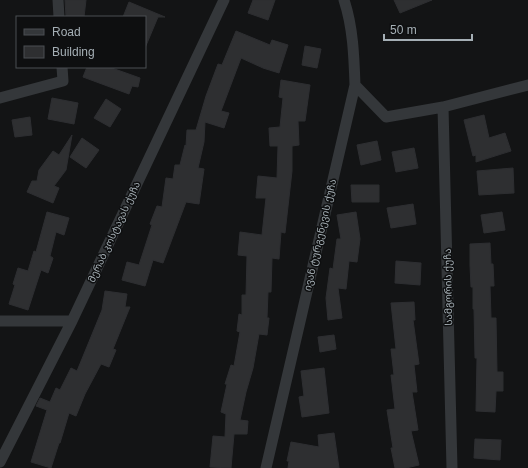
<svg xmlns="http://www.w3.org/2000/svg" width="528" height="468" font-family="Helvetica,'Noto Sans Georgian',sans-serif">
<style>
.building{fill:#2e2f31;stroke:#2d2e31}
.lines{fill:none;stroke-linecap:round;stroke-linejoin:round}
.minor{stroke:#34373a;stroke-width:11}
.labels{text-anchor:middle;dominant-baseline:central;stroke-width:3;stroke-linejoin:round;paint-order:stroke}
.street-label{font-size:10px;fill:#a5afb5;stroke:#0e0f10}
</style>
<rect width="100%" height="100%" fill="#131415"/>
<path class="building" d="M65 0H86L84 17H66Z
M253 0H275L268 20 248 13Z
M394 0H432L400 13Z
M129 2 165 17H158L145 48V17H123Z
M236 31 270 45 272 40 288 45 279 73 263 68 241 58 221 111 229 113 224 128 205 122 204 142 198 168 204 169 199 204 186 202 163 263 153 260 145 286 122 280 127 262 139 265 152 225 150 224 157 206 162 207 166 178 173 179 175 165H180L185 145 186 146 187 130H196L206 96 218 64 222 65Z
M305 46 321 49 317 68 302 65Z
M87 67H109L140 78 138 87 132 86 129 94 83 77Z
M281 80 310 85 305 121H298L299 145 292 146V171L285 233 281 232 279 259 272 258 271 292H268L267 318H269L267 335 259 334 253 368 246 392 240 420 248 421 247 434H234L231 468 210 467 213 436 225 437 226 414 221 412 227 384H225L231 365 234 366 240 332 237 331 239 314 242 315V295H246L247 256 238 255 240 232 262 235 266 198H256L258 176 277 178 278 146H270L269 128 280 127 283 98 279 97Z
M52 98 78 103 74 124 48 119Z
M106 99 121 109 110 127 94 118Z
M484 115 489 138 505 133 511 151 476 162V155L473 156 464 120Z
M30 117 32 135 15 137 12 120Z
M72 135 66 170 54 186 59 188 53 203 27 192 32 181H37L39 170 53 151 59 155Z
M82 138 99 150 86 168 70 157Z
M377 141 381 160 361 165 357 145Z
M414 148 418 168 396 172 392 152Z
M513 168 514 193 479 195 477 171Z
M351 185H379V202H352Z
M413 204 416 224 391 228 387 208Z
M47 212 69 218 64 235 56 232 50 256 53 258 48 273 41 270 28 310 9 304 15 285 13 284 18 268 28 271 34 251 36 252Z
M356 212 360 239 357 262 349 261 346 289 338 288 342 318 328 320 326 298 330 268 333 269 337 239H341L337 215Z
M502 212 505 230 484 233 481 215Z
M490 243 491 264H493L494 286H490L491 318H496L497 372H503V391H496L495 412 476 411 477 358H475L474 309H473V287H471L470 265V244Z
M396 261 421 263 420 285 395 283Z
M105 291 127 294 125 307H130L113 349 116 350 109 367 101 364 85 394 76 416 69 413 60 443H59L51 468 31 462 47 410 36 406 40 398 50 402 56 388 60 390 71 368 77 371 102 310Z
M414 302 415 320H413L419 364 414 365 417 392H412L418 430 411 431 419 465 406 468H395L391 448H393L387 410 395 409 391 375H394L391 349H396L391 303Z
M334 335 336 349 320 352 318 337Z
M324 368 329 413 302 417 299 397 304 396 301 371Z
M334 433 339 468H288L289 461H287L291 442 319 447 318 435Z
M475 439 501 440 500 460 474 458Z"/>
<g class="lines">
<path class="minor" d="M58 0 59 17
M355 85 386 117 443 107 528 85
M0 98 63 81 62 67
M443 107 452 468
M0 321H72
M0 462 72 321 224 0
M266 468 355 85C354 56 353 27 344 0"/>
</g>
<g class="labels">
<g class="street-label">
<text transform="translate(114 232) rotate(-65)">მერაბ კოსტავას ქუჩა</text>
<text transform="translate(320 235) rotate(-77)">ივან ტურგენევის ქუჩა</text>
<text transform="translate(448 287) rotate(-91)">სამგორის ქუჩა</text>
</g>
</g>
<rect x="16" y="16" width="130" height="52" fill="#0e0f10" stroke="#4a4f52"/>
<rect x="24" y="29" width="20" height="6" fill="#34373a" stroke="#4a4f52"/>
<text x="52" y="36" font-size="12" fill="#a5afb5">Road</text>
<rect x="24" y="46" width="20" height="12" fill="#2e2f31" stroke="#4a4f52"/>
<text x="52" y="56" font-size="12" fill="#a5afb5">Building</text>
<path d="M384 34v6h88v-6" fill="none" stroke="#a5afb5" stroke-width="2"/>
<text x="390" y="34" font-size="12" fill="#a5afb5" stroke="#0e0f10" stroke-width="3" paint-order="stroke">50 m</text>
</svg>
